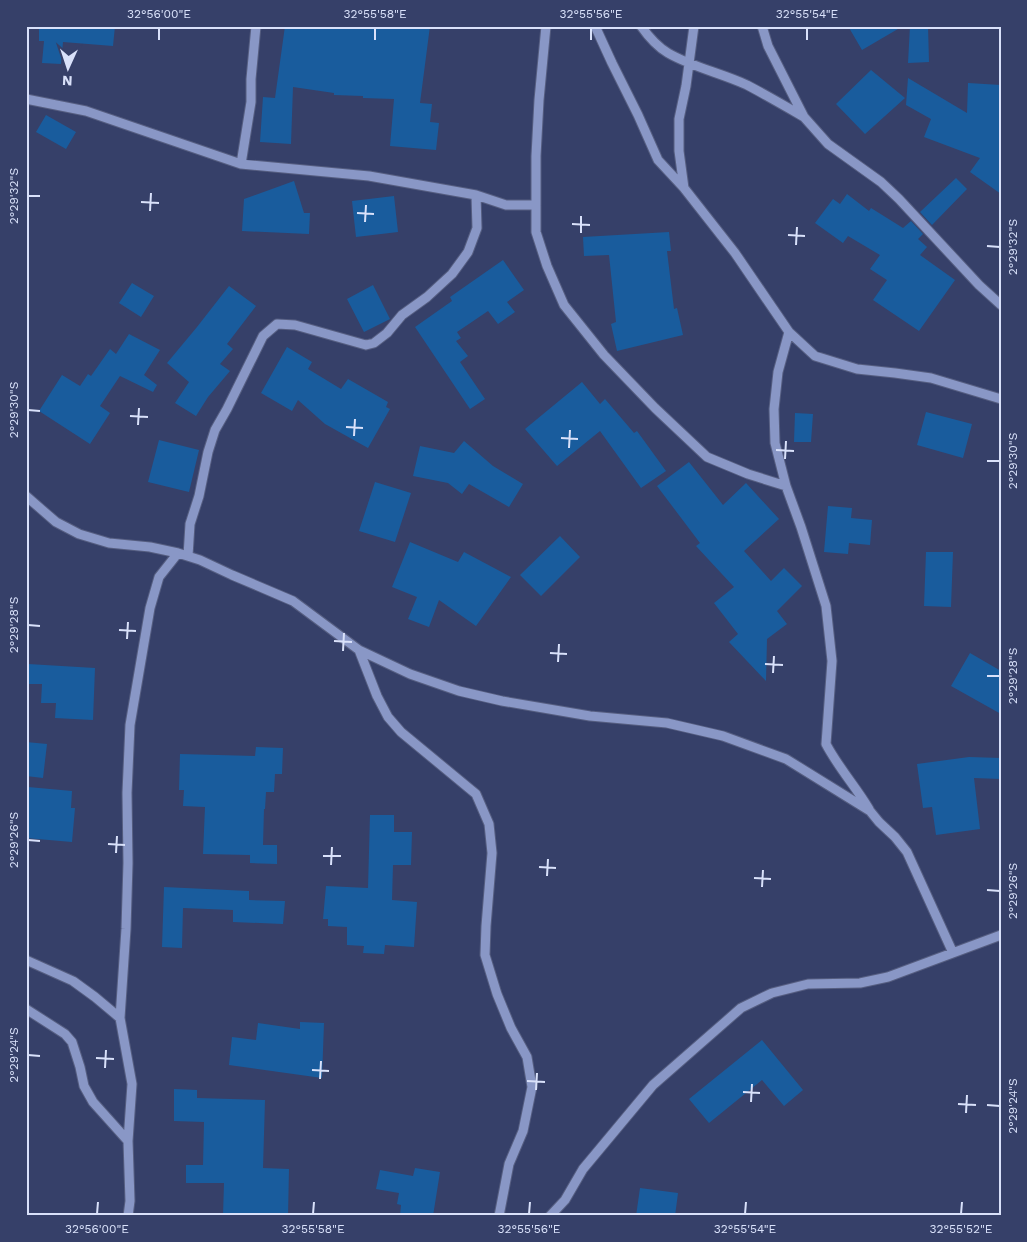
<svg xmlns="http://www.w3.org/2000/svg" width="1027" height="1242" font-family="'Work Sans',sans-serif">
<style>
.building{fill:#195c9d}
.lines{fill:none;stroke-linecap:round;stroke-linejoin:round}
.minor-casing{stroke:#565e81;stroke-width:11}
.minor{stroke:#8997c6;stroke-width:9}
.ticks{fill:none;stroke:#d9e1fa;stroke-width:2}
.neatline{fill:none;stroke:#d9e1fa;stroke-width:2}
.ticks-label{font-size:12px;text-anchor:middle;fill:#d9e1fa}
</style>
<rect width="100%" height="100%" fill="#364069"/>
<path class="building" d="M39 26H115L113 46 63 42 61 64 42 63 44 41H39Z
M285 26H430L420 103 432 104 430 122 439 123 436 150 390 146 394 99 363 98V96L334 95V93L293 87 291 144 260 142 263 97 275 98Z
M848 26H903L862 50Z
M910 26H928L929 62 908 63Z
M871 70 905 98 865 134 836 104Z
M908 78 967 113 968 83 1001 85V194L970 172 980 158 924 137 931 119 906 105Z
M46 115 76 132 66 149 36 132Z
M956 178 967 189 932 225 920 212Z
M294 181 304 213H310L309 234 242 231 244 199Z
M847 194 869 211 871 208 903 228 911 221 923 234 918 239 927 247 920 255 955 280 919 331 873 300 887 280 870 269 880 255 848 236 843 243 815 223 833 199 840 204Z
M394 196 398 232 356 237 352 201Z
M669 232 671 251H667L674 309 677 308 683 335 617 351 611 324 616 322 609 255 584 256 583 237Z
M503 260 524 290 507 302 515 312 498 324 488 311 457 332 461 338 456 341 468 356 460 362 485 399 470 409 415 327 452 301 450 297Z
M132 283 154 296 141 317 119 303Z
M373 285 390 319 364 332 347 299Z
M229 286 256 306 227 344 233 349 220 364 230 371 208 397 196 416 175 403 189 382 167 363 197 327Z
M129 334 160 350 144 375 157 385 153 392 120 376 100 406 110 413 90 444 39 411 62 375 80 386 88 374 91 376 110 349 116 354Z
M287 347 312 362 308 369 341 389 348 379 388 402 386 407 390 409 368 448 325 424 298 400 292 411 261 393Z
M582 382 600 404 605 399 634 433 637 431 666 471 641 488 600 431 557 466 525 429Z
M926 412 972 424 963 458 917 445Z
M795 413 813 414 811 442H794Z
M159 440 199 450 189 492 148 482Z
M464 441 493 466 523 484 509 507 469 484 462 494 448 483 413 476 420 446 454 453Z
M689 462 723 505 746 483 779 519 744 551 771 581 784 568 802 586 777 611 787 624 767 639 766 681 729 642 738 634 714 603 734 587 696 546 700 543 657 486Z
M375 482 411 493 395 542 359 531Z
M828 506 852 508 851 518 872 520 870 545 849 543 848 554 824 552Z
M560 536 580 557 541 596 520 575Z
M410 542 458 562 464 552 511 577 476 626 439 600 429 627 408 619 417 597 392 587Z
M926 552H953L951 607 924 606Z
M970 653 1001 671V714L951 686Z
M28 664 95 668 93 720 55 718 56 703H41L42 684H27Z
M26 742 47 744 43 778 26 776Z
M256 747 283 748 282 774H275L274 792H266L265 809H264L263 845H277V864L250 863V855L203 854 205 807 183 806 184 790H179L180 754 255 756Z
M969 757 1001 758V779L974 778 980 829 936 835 932 807 923 808 917 764Z
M28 787 72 791 71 808H75L72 842 26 838V808Z
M370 815H394V832H412L411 865H393L392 900 417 902 414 947 385 945 384 954 363 953 364 946 347 945V927L328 926V919H323L326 886 368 888Z
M164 887 249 891V900L285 901 283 924 233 922V910L183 908 182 948 162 947Z
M300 1022 324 1023 322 1078 229 1065 232 1037 256 1040 258 1023 300 1029Z
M762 1040 803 1090 784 1106 762 1080 709 1123 689 1099Z
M174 1089 197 1090V1098L265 1100 263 1168 289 1169 288 1216H223L224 1183H186V1165H203L204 1122 174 1121Z
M415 1168 440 1172 433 1216H400L401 1205 397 1204 399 1193 376 1189 380 1170 413 1176Z
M640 1188 678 1193 675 1216H636Z"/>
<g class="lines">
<defs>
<path id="minor" d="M546 26 539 100 536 156V232L547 266 564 305 604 355 655 408 707 457 748 474 786 486
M595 26 612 63 638 115 658 160 684 188
M641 26C648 36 658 47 668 53 692 67 721 73 747 85 766 95 785 106 804 117
M694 26 686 86 679 119V151L684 188 735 253 789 332 815 356 857 369 895 373 931 378 1001 399
M762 26 768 46 804 117 828 144 881 182 899 199 979 285 1001 305
M26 99 86 111 241 164 369 176 476 195 506 205H536
M241 164 251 102V79L256 26
M789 332 778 372 774 409 775 443 786 486 801 527 826 606 832 661 826 744C838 767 856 787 869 809
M26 496 56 522 79 534 109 543 150 547 178 553 200 560 232 575 293 601 359 650 410 674 459 691 502 701 590 716 667 723 723 736 786 759 870 811 879 822 895 837 907 852 953 953
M188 556 190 524 199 496 208 452 215 430 227 409 263 336 277 324 295 325 366 345 374 343 387 333 402 315 427 297 452 274 468 252 477 228 476 195
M359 650 377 696 388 717 401 732 476 794 489 824 492 853 486 926 485 955 497 994 511 1028 527 1057 532 1087 523 1131 509 1164 499 1216
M26 960 73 981 95 997 120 1018
M26 1009 65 1034 72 1042 80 1067 84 1086 93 1102 128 1141
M128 1216 130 1201 128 1141 132 1084 120 1018 126 929 128 863 127 793 130 725 150 608 159 577 178 553
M550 1216 565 1200 583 1169 653 1085 741 1008 772 993 808 984 860 983 888 977 1001 935"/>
</defs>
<use href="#minor" class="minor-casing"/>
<use href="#minor" class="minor"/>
</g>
<path class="ticks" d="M159 40V28M375 40V28M591 40V28M807 40V28M28 196H40M141 202 159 203M150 211 151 193M357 213 374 214M365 222 366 205M572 224 590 225M581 233V216M788 235 805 236M796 245 797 227M987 246 1000 247M28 410 40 411M130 416 148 417M138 425 139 408M346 427 363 428M354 436 355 419M561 438 578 439M569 448 570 430M776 450 794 451M785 459 786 441M987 461H1000M28 625 40 626M119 630 136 631M127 639 128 622M334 641 352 642M343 651 344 633M550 653 567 654M558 662 559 644M765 664 783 665M773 673 774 656M987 676H1000M28 840 40 841M108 844 125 845M116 853 117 836M323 856H341M331 865 332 847M539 867 556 868M547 876 548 859M754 878 771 879M762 887 763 870M987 890 1000 891M28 1055 40 1056M96 1058 114 1059M105 1068 106 1050M312 1070 329 1071M320 1079 321 1061M527 1081 545 1082M536 1090 537 1073M743 1092 760 1093M751 1102 752 1084M958 1104 976 1105M987 1105 1000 1106M966 1113 967 1095M97 1214 98 1202M313 1214 314 1202M529 1214 530 1202M745 1214 746 1202M961 1214 962 1202"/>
<rect width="1027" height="1242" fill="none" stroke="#364069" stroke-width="55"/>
<g transform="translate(68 68) rotate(183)" stroke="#364069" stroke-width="4" paint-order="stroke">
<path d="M0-4L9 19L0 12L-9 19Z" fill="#d9e1fa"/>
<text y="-8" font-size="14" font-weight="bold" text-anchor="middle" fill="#d9e1fa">N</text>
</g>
<rect x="28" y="28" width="972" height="1186" class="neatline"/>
<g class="ticks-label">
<text x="159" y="18">32°56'00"E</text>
<text x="375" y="18">32°55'58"E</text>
<text x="591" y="18">32°55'56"E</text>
<text x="807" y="18">32°55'54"E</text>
<text transform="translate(14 196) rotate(-90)" y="4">2°29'32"S</text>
<text transform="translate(1013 247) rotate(-90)" y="4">2°29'32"S</text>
<text transform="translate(14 410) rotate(-90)" y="4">2°29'30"S</text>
<text transform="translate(1013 461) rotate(-90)" y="4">2°29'30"S</text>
<text transform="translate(14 625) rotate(-90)" y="4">2°29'28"S</text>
<text transform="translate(1013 676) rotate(-90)" y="4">2°29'28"S</text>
<text transform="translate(14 840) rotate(-90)" y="4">2°29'26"S</text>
<text transform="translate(1013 891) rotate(-90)" y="4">2°29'26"S</text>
<text transform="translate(14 1055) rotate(-90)" y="4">2°29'24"S</text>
<text transform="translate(1013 1106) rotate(-90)" y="4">2°29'24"S</text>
<text x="97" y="1233">32°56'00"E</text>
<text x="313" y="1233">32°55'58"E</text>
<text x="529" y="1233">32°55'56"E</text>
<text x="745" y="1233">32°55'54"E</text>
<text x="961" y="1233">32°55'52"E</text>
</g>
</svg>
